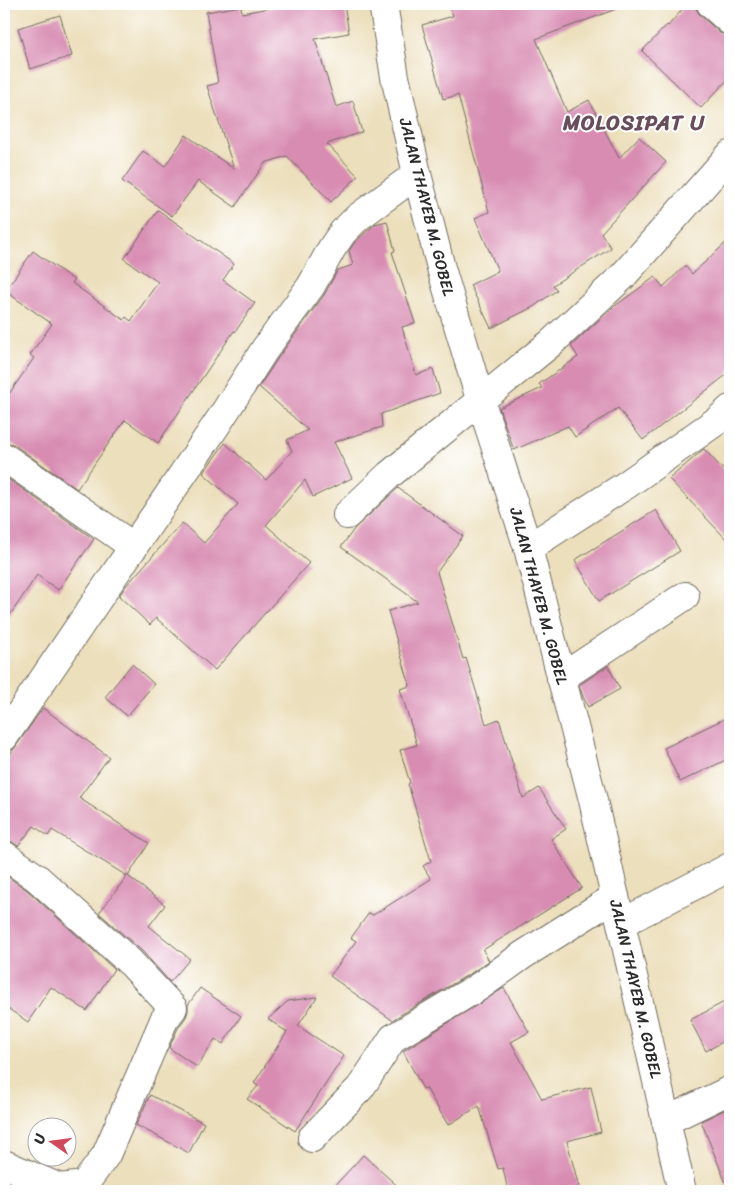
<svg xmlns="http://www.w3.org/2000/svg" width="734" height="1195" font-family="Sriracha,sans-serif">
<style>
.building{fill:#d88cb2}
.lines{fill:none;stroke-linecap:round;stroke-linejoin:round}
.minor-casing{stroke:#6f6a5e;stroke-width:30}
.primary-casing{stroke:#6f6a5e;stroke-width:30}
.minor{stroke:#fff;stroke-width:28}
.primary{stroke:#fff;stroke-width:28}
.labels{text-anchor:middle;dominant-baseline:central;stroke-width:4;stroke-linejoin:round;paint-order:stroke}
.street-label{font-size:16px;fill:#2b2b2b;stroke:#fff}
.district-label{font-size:21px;font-weight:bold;letter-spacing:1px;fill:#684d5a;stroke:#fff}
</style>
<rect width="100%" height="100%" fill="#fff"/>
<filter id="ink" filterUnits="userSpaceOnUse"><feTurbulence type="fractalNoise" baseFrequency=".02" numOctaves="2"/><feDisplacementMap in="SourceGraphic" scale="10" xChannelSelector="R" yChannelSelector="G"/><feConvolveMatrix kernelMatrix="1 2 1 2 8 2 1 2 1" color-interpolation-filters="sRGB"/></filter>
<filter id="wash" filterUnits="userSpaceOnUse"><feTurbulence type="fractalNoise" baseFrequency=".0096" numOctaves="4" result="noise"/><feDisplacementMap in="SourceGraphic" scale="20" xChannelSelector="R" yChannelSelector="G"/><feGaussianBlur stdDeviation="1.12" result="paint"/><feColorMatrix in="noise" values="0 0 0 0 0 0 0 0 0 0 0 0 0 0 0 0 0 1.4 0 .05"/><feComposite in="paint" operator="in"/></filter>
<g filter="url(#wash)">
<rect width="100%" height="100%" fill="#ecdfbc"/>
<g id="blocks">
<path class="building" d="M291 4H344L349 33 315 39 336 107 353 101 362 132 327 144 358 176 331 202 287 156 265 163 235 207 198 181 172 216 122 181 143 151 165 166 186 135 234 169 207 86 218 83 206 12 241 6 242 13Z
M449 4H624V6L536 39 567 112 589 100 619 158 639 137 666 162 601 233 611 248 553 285 557 290 533 307 491 328 470 285 498 271 475 218 489 212 458 95 443 99 422 25 453 16Z
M687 4H696V9L701 16 720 33 730 36V77L701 108 642 51 667 25 668 26Z
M60 15 72 56 30 69 18 28Z
M158 210 234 264 223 280 255 303 235 332 234 331 158 443 125 420 77 489 13 444 4 442V401L34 358 30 355 52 324 5 291 33 251 74 280 72 283 124 320 126 317 131 321 158 282 124 259Z
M387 221 395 251 392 252 415 323 402 327 416 375 433 369 440 393 381 414 382 427 334 442 352 478 313 497 305 480 266 525 309 563 215 670 156 618 150 625 119 596 125 587 182 523 204 543 238 504 203 473 225 443 266 480 292 451 287 440 308 430 259 387 278 358 324 295 338 270 353 265 349 251 355 242 375 224Z
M730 239V372L643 440 618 408 575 437 568 426 514 450 499 408 542 388 539 384 578 357 571 346 612 308 655 277 663 287 685 266 692 274Z
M704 449 730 477V543L669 479Z
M4 476 94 539 58 590 37 575 4 624Z
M398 488 463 536 437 572 463 659 466 658 486 724 499 719 523 798 539 788 566 829 551 839 582 888 483 950 489 961 471 973 392 1020 330 976 356 941 351 938 369 913 373 915 431 879 423 866 431 861 408 784 410 783 400 750 417 745 400 689 410 686 388 611 418 602 341 547 355 528Z
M656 510 680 551 599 601 575 560Z
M132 664 154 684 127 716 105 697Z
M608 666 620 689 588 707 583 697 579 685Z
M43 708 109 757 79 798 149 843 128 876 165 905 149 926 190 959 170 982 142 951 99 913 127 876 52 830 48 836 34 826 18 846 12 842 4 840V763Z
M730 716V758L680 782 664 748Z
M4 874 27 890 114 969 87 1011 51 987 28 1022 4 1006Z
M200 988 241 1016 223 1044 215 1039 197 1067 169 1048 178 1028 186 1017 188 1011V1005Z
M504 988 529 1032 511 1042 542 1099 591 1087 601 1132 567 1141 580 1191H508L503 1168 498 1169 479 1106 448 1125 426 1088 423 1089 403 1051Z
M317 997 298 1026 344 1056 295 1131 247 1099 258 1086 254 1083 287 1032 268 1019 288 1001Z
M730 999V1038L706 1051 690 1020Z
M150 1095 204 1123 189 1153 136 1125Z
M730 1107V1191H729L701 1121Z
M363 1155 403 1191H330Z"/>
</g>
</g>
<g filter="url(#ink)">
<use href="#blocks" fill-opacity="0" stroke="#6f6a5e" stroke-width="1"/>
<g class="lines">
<defs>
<path id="minor" d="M711 4 730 21
M4 457 134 547
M347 515 389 475 551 343 622 277 730 155
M528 548 626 485 718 420 730 409
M561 678 685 596
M4 737 219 421 265 349 311 286 332 248 343 232 357 218 417 174
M4 855 37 878 131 963 173 1008 164 1020 106 1155 84 1185 60 1188 4 1164
M622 923 730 867
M666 1121 730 1090
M312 1138 361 1087 393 1038 480 986 523 955 615 897"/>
<path id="primary" d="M383 4 395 77 417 174 441 268 480 399 528 548 592 796 682 1191"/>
</defs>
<use href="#minor" class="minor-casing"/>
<use href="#primary" class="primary-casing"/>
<use href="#minor" class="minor"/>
<use href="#primary" class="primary"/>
</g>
</g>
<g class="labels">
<g class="street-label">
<text transform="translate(427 207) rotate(76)">JALAN THAYEB M. GOBEL</text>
<text transform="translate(539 596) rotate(75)">JALAN THAYEB M. GOBEL</text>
<text transform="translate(636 989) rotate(77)">JALAN THAYEB M. GOBEL</text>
</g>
<g class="district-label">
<text x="634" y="123">MOLOSIPAT U</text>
</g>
</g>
<rect width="734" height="1195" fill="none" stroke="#fff" stroke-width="20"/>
<g transform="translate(52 1142) rotate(284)"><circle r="24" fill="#ffffff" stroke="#aaaaaa"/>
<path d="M0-4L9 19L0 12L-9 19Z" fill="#d1495b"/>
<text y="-8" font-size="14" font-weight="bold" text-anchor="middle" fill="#2b2b2b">U</text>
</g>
</svg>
